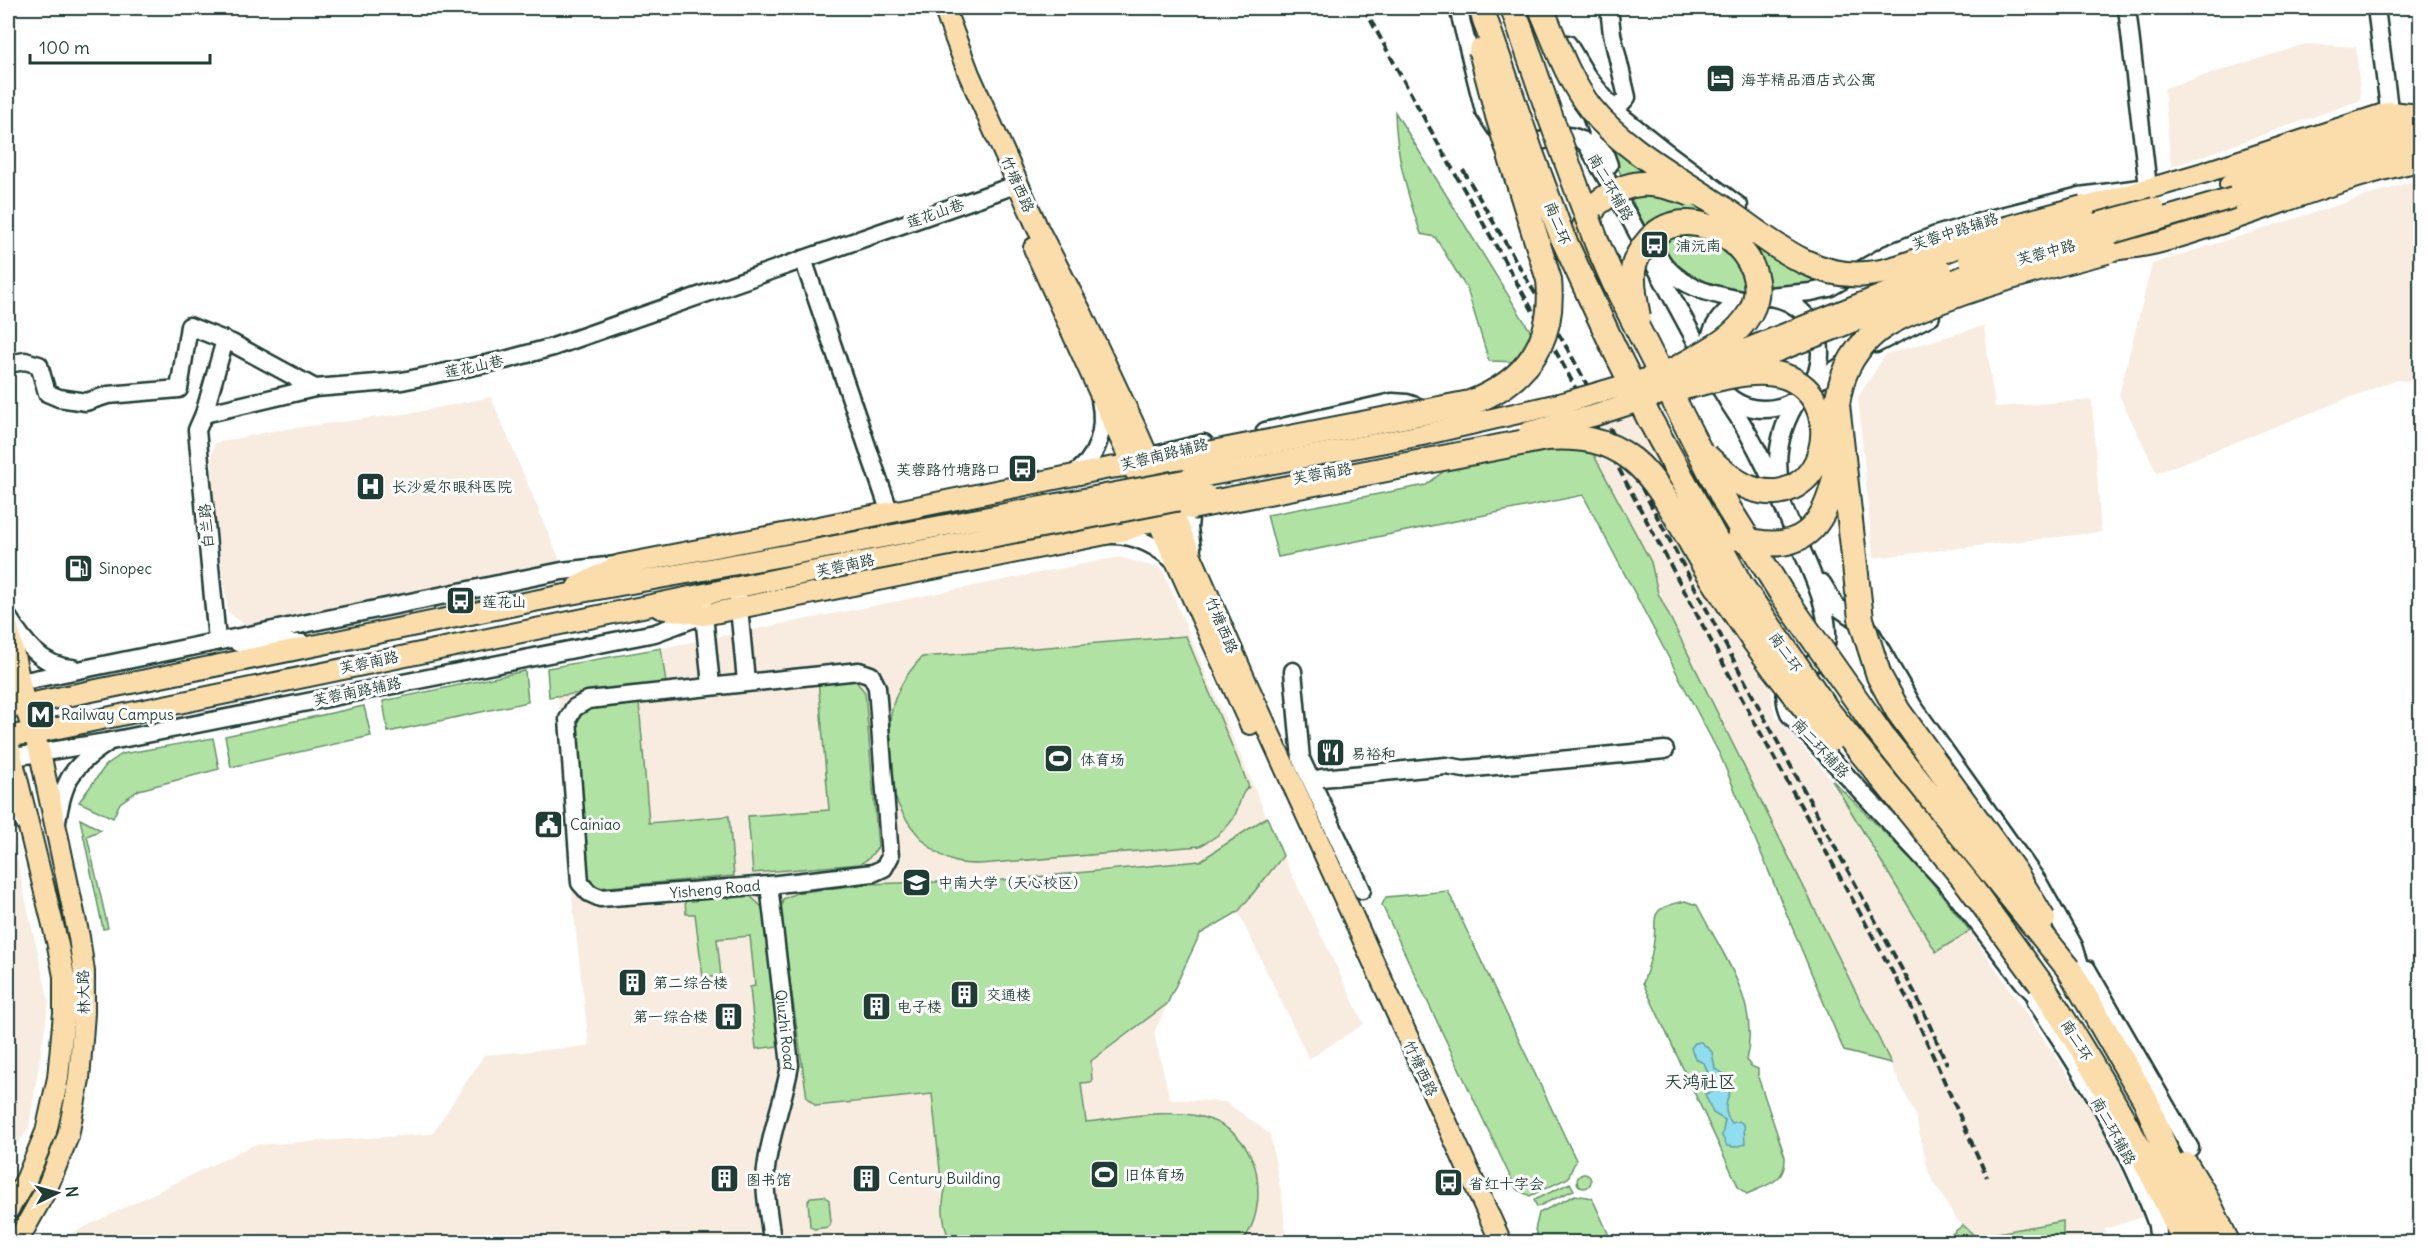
<svg xmlns="http://www.w3.org/2000/svg" width="2428" height="1250" font-family="Delius,'LXGW WenKai TC',sans-serif">
<style>
.built{fill:#f8ece0}
.green{fill:#b0e2a3;stroke:#68906c;stroke-width:1.5}
.water{fill:#8fddee;stroke:#629da4;stroke-width:1.5}
.lines{fill:none;stroke-linecap:round;stroke-linejoin:round}
.minor-casing{stroke:#1f3d34;stroke-width:21}
.major-casing{stroke:#1f3d34;stroke-width:24}
.highway-casing{stroke:#1f3d34;stroke-width:28}
.minor{stroke:#fff;stroke-width:16}
.major{stroke:#fbddab;stroke-width:20}
.highway{stroke:#fbddab;stroke-width:24}
.rail{stroke:#1f3d34;stroke-width:4;stroke-dasharray:9 4.5;stroke-linecap:butt}
.major-bridge-casing{stroke:#1f3d34;stroke-width:24;stroke-linecap:butt}
.highway-bridge-casing{stroke:#1f3d34;stroke-width:28;stroke-linecap:butt}
.major-bridge{stroke:#fbddab;stroke-width:20}
.highway-bridge{stroke:#fbddab;stroke-width:24}
.labels{text-anchor:middle;dominant-baseline:central;stroke-width:6;stroke-linejoin:round;paint-order:stroke}
.poi-label{font-size:15px;fill:#1f3d34;stroke:#fff;text-anchor:start}
.street-label{font-size:15px;fill:#1f3d34;stroke:#fff}
.quarter-label{font-size:18px;fill:#1f3d34;stroke:#fff}
</style>
<rect width="100%" height="100%" fill="#fff"/>
<filter id="ink" filterUnits="userSpaceOnUse"><feTurbulence type="fractalNoise" baseFrequency=".0167" numOctaves="2"/><feDisplacementMap in="SourceGraphic" scale="12" xChannelSelector="R" yChannelSelector="G"/><feConvolveMatrix kernelMatrix="1 2 1 2 8 2 1 2 1" color-interpolation-filters="sRGB"/></filter>
<g filter="url(#ink)">
<path class="built" d="M2306 44 2356 47 2361 100 2171 167 2164 88Z
M2420 179V382L2395 380 2157 473 2119 395 2152 264Z
M1984 326 1995 407 2092 400 2101 532 1873 558 1858 397 1886 354Z
M491 397 560 561 246 626 228 612 214 518 212 454 215 443 272 431 417 412Z
M1639 406 1771 685 1774 714 1832 780 1936 952 1970 931 2098 1119 2143 1217 2105 1229 2107 1242H2034L2063 1238V1221L1976 1237 1956 1219 1929 1174 1915 1114 1658 593 1651 562 1577 423Z
M1119 557 1162 569 1283 856 1364 1024 1309 1059 1238 912 1200 934 1154 1033 1170 1099 1226 1102 1270 1134 1282 1197 1287 1242H54L253 1145 432 1134 484 1055 589 1046 573 908 558 695 665 683 661 648Z
M8 821 49 1002 29 1127 8 1159Z"/>
<path class="green" d="M1395 112 1534 337 1519 362 1489 361 1467 289 1435 237 1421 234C1407 194 1396 155 1395 112Z
M1605 136 1818 282C1807 285 1795 289 1783 292 1758 297 1696 285 1677 269 1644 239 1622 177 1605 136Z
M1537 446 1590 448 1651 562 1658 593 1891 1063 1844 1051 1720 755 1583 495 1278 557 1267 515 1426 485 1454 463Z
M1186 636 1249 787C1240 792 1239 810 1233 819 1224 832 1213 839 1200 846L980 864C972 864 963 864 956 862 929 854 903 821 894 794 890 736 878 704 922 657Z
M661 648 666 683 549 697 547 668Z
M525 671 528 702 388 732 383 701Z
M852 677 865 692 878 847 869 858 860 864 753 873 748 816 829 810 818 679Z
M639 703 649 823 729 816 734 876 597 888 585 879 572 731 579 717 590 707Z
M364 706 371 736 231 767 225 736Z
M213 738 219 769 139 790 120 803 113 818 79 802 106 765 122 754Z
M1832 780 1924 872 1970 931 1936 952Z
M1267 817 1283 856 1238 912 1200 934 1167 1004 1091 1061 1092 1082 1081 1083 1086 1122C1138 1117 1206 1097 1243 1143 1250 1152 1256 1166 1257 1177 1260 1201 1257 1223 1242 1242H950C942 1221 940 1203 948 1180H941L932 1094 816 1106 807 1098 780 912 783 899 796 893 866 884 1003 880 1200 861Z
M80 819 101 830 87 836 108 928 103 929Z
M1448 891 1576 1160 1568 1178 1530 1196 1516 1189 1382 905 1386 897Z
M747 893 763 908 767 920 778 1046 756 1049 750 987 755 986 750 936 717 939 721 976 703 978 695 914H686L685 901 689 898Z
M1685 901 1697 905C1722 954 1761 1003 1746 1060L1751 1066 1758 1069V1077L1785 1157C1786 1183 1767 1184 1747 1194L1739 1188 1643 983C1647 971 1651 959 1653 947 1659 916 1644 910 1685 901Z
M1577 1181a7 7 0 1 1 14 0a7 7 0 1 1-14 0Z
M1570 1183 1574 1190 1537 1207 1534 1200Z
M1575 1195 1592 1198 1612 1242H1540L1535 1230 1539 1213Z
M824 1196 829 1200 831 1222 828 1227 814 1229 810 1226 808 1201 811 1197Z
M2063 1221V1238L2034 1242H1942L1963 1225 1976 1237Z"/>
<path class="water" d="M1701 1042 1712 1052 1715 1069 1728 1076 1732 1083C1729 1098 1720 1110 1732 1123L1739 1121 1744 1125 1745 1144 1735 1147 1727 1146 1722 1136 1725 1120 1713 1113 1705 1094 1715 1090 1704 1063C1696 1061 1693 1056 1691 1048L1695 1043Z"/>
<g class="lines">
<defs>
<g id="minor">
<path d="M1458 8 1484 111 1496 129"/>
<path d="M1609 8 1612 34 1627 97 1615 111"/>
<path d="M2376 8 2392 131"/>
<path d="M1568 44 1587 76 1615 111 1665 151 1739 206"/>
<path d="M1590 113 1609 165"/>
<path d="M1517 142C1542 148 1562 125 1586 143L1630 219 1707 362"/>
<path d="M1657 254C1675 286 1708 294 1742 300"/>
<path d="M803 259 890 513"/>
<path d="M1769 296 1811 292 1829 288 1888 254 1936 235 1986 220 2080 196 2148 187 2127 8"/>
<circle cx="1764" cy="353" r="56"/>
<path d="M225 340 204 414 315 388 402 381 505 360 553 347 1007 188"/>
<path d="M1876 344 1931 316"/>
<path d="M8 364 25 361 39 365 47 393 59 398 86 402 108 395 179 389 189 326 232 343 315 388"/>
<path d="M1704 378C1708 380 1713 381 1716 384 1722 389 1725 397 1729 403 1760 448 1779 496 1800 546 1812 574 1828 606 1827 637 1826 673 1769 670 1790 715L1949 886 2024 983 2047 1007"/>
<path d="M1810 386 1852 359"/>
<path d="M204 414 197 430 217 640"/>
<path d="M1265 431 1392 402 1407 403 1427 410"/>
<path d="M1151 456 1204 443"/>
<path d="M1440 456 1462 441 1542 423"/>
<path d="M1072 475C1098 460 1106 429 1100 400"/>
<path d="M1780 482C1774 451 1783 422 1800 396"/>
<path d="M1192 493 1456 442"/>
<path d="M1191 507 1189 528 1192 548"/>
<path d="M1111 535C1135 534 1159 547 1176 563"/>
<path d="M1822 583 1836 606 1869 629 1913 706 2038 882 2074 946 2086 984"/>
<path d="M737 587 746 681"/>
<path d="M703 605 711 685"/>
<path d="M8 617C23 641 42 667 73 668"/>
<path d="M238 643H302"/>
<path d="M859 671 871 675 877 687 890 857 884 868 873 873 769 885 600 898 589 893 580 883 568 719 574 708 588 700Z"/>
<path d="M1293 671 1301 759 1362 890"/>
<path d="M8 682H20L562 571 616 565"/>
<path d="M8 758 106 742 655 633 704 615"/>
<path d="M1312 781 1322 778 1446 766 1464 769 1665 750"/>
<path d="M8 797 25 824"/>
<path d="M57 822C63 781 71 767 106 744"/>
<path id="s1" d="M769 885 790 1065C784 1100 770 1133 766 1169 763 1192 770 1219 772 1242"/>
<path d="M2087 969 2190 1148"/>
<path d="M2036 1002C2082 1071 2128 1144 2156 1222"/>
<path d="M2155 1211 2159 1242"/>
</g>
<path id="major" d="M944 8 969 74 1038 229 1082 314 1135 427 1246 682 1501 1242
M2230 185 2343 146 2420 124
M2233 198 2420 143
M2083 208 2203 173 2390 112 2420 115
M1034 248 1250 724
M2107 251C2125 248 2144 247 2161 242 2249 218 2332 179 2420 161
M577 587 620 565 804 530 1109 468 1187 458
M660 608 704 615 1126 530 1170 514
M8 627 25 706 40 753 79 937 84 972V1013L79 1079 68 1136 47 1188 17 1242
M8 708 559 596 809 551
M8 736 34 733 811 572
M8 742 57 941 64 976V1013L58 1078 46 1132 26 1180 8 1210"/>
<path id="highway" d="M1513 8 1550 116
M1585 280C1581 256 1578 230 1593 210
M2069 969 2146 1101 2172 1167 2207 1242
M2041 984C2094 1067 2145 1152 2185 1242
M2186 1165 2205 1196 2227 1242"/>
</defs>
<use href="#minor" class="minor-casing"/>
<use href="#major" class="major-casing"/>
<use href="#highway" class="highway-casing"/>
<use href="#minor" class="minor"/>
<use href="#major" class="major"/>
<use href="#highway" class="highway"/>
<path class="rail" d="M1364 8 1440 147 1560 359 1755 723 1909 1002 1987 1177
M1463 170 1571 355 1764 717 1917 997 1947 1064"/>
<defs>
<path id="major-bridge" d="M1969 260 2027 242 2154 208
M1726 371 1832 330 1964 276 2233 198
M1529 432 1596 415 1682 387
M809 551 1422 435 1563 403 1721 357 1747 349 1942 271
M811 572 1206 495"/>
<path id="highway-bridge" d="M1481 8 1531 153 1562 236 1613 346 1649 418 1740 584 1827 710 1969 885 2041 984
M1541 8C1556 43 1567 78 1591 109 1625 150 1677 177 1721 207 1748 225 1775 248 1805 262 1824 271 1845 276 1866 274 1900 272 1941 250 1974 239 2010 227 2047 218 2083 208
M1550 116 1597 243 1614 282 1729 509 1782 594 1882 736 2069 969
M1598 203C1630 177 1654 181 1691 194
M1638 317C1635 302 1632 286 1633 271 1634 259 1642 248 1650 239 1694 192 1781 258 1750 313 1734 341 1700 355 1674 370
M1680 388C1712 381 1752 366 1784 376 1853 400 1824 515 1750 488 1734 482 1719 468 1706 456
M1187 458 1470 403C1527 381 1555 342 1549 280L1498 116 1481 51
M1191 507 1546 438C1578 436 1607 439 1633 460 1664 485 1687 539 1709 573 1746 632 1786 688 1832 739
M1739 538C1802 557 1826 527 1837 468
M2043 919 2014 871 1898 711 1879 676 1861 619 1837 404C1841 377 1850 355 1871 336 1889 319 1917 310 1940 301 1995 280 2050 265 2107 251"/>
</defs>
<use href="#major-bridge" class="major-bridge-casing"/>
<use href="#highway-bridge" class="highway-bridge-casing"/>
<use href="#major-bridge" class="major-bridge"/>
<use href="#highway-bridge" class="highway-bridge"/>
</g>
</g>
<defs>
<symbol id="hotel-square" viewBox="-11 -11 22 22"><rect x="-9" y="-9" width="18" height="18" rx="4" fill="#1f3d34" stroke="#fff"/><path d="M-6-4.5h1.5V1H6V5H4.5V3h-9V5H-6ZM-4 0a1.8 1.8 0 1 1 3.6 0ZM.5 0V-2.5h3Q6-2.5 6 0Z" fill="#fff"/></symbol>
<symbol id="bus-square" viewBox="-11 -11 22 22"><rect x="-9" y="-9" width="18" height="18" rx="4" fill="#1f3d34" stroke="#fff"/><path d="M-5-6H5V4H4V6H2V4H-2V6H-4V4H-5ZM-3.5-4V0h7V-4ZM-3.5 1.2v1.5H-2V1.2ZM2 1.2v1.5H3.5V1.2Z" fill="#fff"/></symbol>
<symbol id="hospital-square" viewBox="-11 -11 22 22"><rect x="-9" y="-9" width="18" height="18" rx="4" fill="#1f3d34" stroke="#fff"/><path d="M-5-5h3v3.5h4V-5h3V5h-3V1.5h-4V5h-3Z" fill="#fff"/></symbol>
<symbol id="fuel-square" viewBox="-11 -11 22 22"><rect x="-9" y="-9" width="18" height="18" rx="4" fill="#1f3d34" stroke="#fff"/><path d="M-5.5-6h7V0h2V4h1.3V-2.5L3-4.5l.8-.8L6-3V5H2.5V1h-1V6h-7ZM-4.2-4.7v3.2H.2V-4.7Z" fill="#fff"/></symbol>
<symbol id="metro-square" viewBox="-11 -11 22 22"><rect x="-9" y="-9" width="18" height="18" rx="4" fill="#1f3d34" stroke="#fff"/><path d="M-5.5 5V-5H-3L0 0L3-5H5.5V5H3V-.5L0 4L-3-.5V5Z" fill="#fff"/></symbol>
<symbol id="restaurant-square" viewBox="-11 -11 22 22"><rect x="-9" y="-9" width="18" height="18" rx="4" fill="#1f3d34" stroke="#fff"/><path d="M-5-6h1v4h1v-4h1v4h1v-4h1v5L-1.5 .5V6h-2V.5L-5-1ZM5-6V6H3V1.5H1.5Q1.5-4 5-6Z" fill="#fff"/></symbol>
<symbol id="stadium-square" viewBox="-11 -11 22 22"><rect x="-9" y="-9" width="18" height="18" rx="4" fill="#1f3d34" stroke="#fff"/><path d="M0-5a6.5 5 0 1 0 0 10a6.5 5 0 1 0 0-10ZM-3.5-1.8h7v3.6h-7Z" fill="#fff"/></symbol>
<symbol id="civic-square" viewBox="-11 -11 22 22"><rect x="-9" y="-9" width="18" height="18" rx="4" fill="#1f3d34" stroke="#fff"/><path d="M-.6-6.5H3V-4.5H.6V-3L4-1V1h2V6H-6V1h2V-1L-.6-3ZM-1.2 2.5V6h2.4V2.5Z" fill="#fff"/></symbol>
<symbol id="university-square" viewBox="-11 -11 22 22"><rect x="-9" y="-9" width="18" height="18" rx="4" fill="#1f3d34" stroke="#fff"/><path d="M0-5L7-2L0 1L-7-2ZM-4 1L0 2.5L4 1V4Q0 6-4 4Z" fill="#fff"/></symbol>
<symbol id="building-square" viewBox="-11 -11 22 22"><rect x="-9" y="-9" width="18" height="18" rx="4" fill="#1f3d34" stroke="#fff"/><path d="M-4-6H4V6H1V3H-1V6H-4ZM-2.5-4.3h1.7v1.8h-1.7ZM.8-4.3h1.7v1.8H.8ZM-2.5-1h1.7V.8h-1.7ZM.8-1h1.7V.8H.8Z" fill="#fff"/></symbol>
</defs>
<g fill-rule="evenodd">
<use href="#hotel-square" x="1704" y="62" width="33" height="33"/>
<use href="#bus-square" x="1638" y="228" width="33" height="33"/>
<use href="#bus-square" x="1006" y="452" width="33" height="33"/>
<use href="#hospital-square" x="354" y="470" width="33" height="33"/>
<use href="#fuel-square" x="62" y="552" width="33" height="33"/>
<use href="#bus-square" x="444" y="584" width="33" height="33"/>
<use href="#metro-square" x="24" y="698" width="33" height="33"/>
<use href="#restaurant-square" x="1314" y="736" width="33" height="33"/>
<use href="#stadium-square" x="1042" y="742" width="33" height="33"/>
<use href="#civic-square" x="532" y="808" width="33" height="33"/>
<use href="#university-square" x="900" y="866" width="33" height="33"/>
<use href="#building-square" x="616" y="966" width="33" height="33"/>
<use href="#building-square" x="948" y="978" width="33" height="33"/>
<use href="#building-square" x="860" y="990" width="33" height="33"/>
<use href="#building-square" x="712" y="1000" width="33" height="33"/>
<use href="#stadium-square" x="1088" y="1158" width="33" height="33"/>
<use href="#building-square" x="850" y="1162" width="33" height="33"/>
<use href="#building-square" x="708" y="1162" width="33" height="33"/>
<use href="#bus-square" x="1432" y="1166" width="33" height="33"/>
</g>
<g class="labels">
<g class="poi-label">
<text x="1741" y="79">海芋精品酒店式公寓</text>
<text x="1676" y="245">浦沅南</text>
<text x="1001" y="469" text-anchor="end">芙蓉路竹塘路口</text>
<text x="392" y="486">长沙爱尔眼科医院</text>
<text x="99" y="568">Sinopec</text>
<text x="482" y="601">莲花山</text>
<text x="61" y="714">Railway Campus</text>
<text x="1351" y="753">易裕和</text>
<text x="1080" y="759">体育场</text>
<text x="570" y="824">Cainiao</text>
<text x="938" y="882">中南大学（天心校区）</text>
<text x="653" y="982">第二综合楼</text>
<text x="986" y="994">交通楼</text>
<text x="897" y="1006">电子楼</text>
<text x="708" y="1016" text-anchor="end">第一综合楼</text>
<text x="1125" y="1174">旧体育场</text>
<text x="888" y="1178">Century Building</text>
<text x="746" y="1179">图书馆</text>
<text x="1469" y="1183">省红十字会</text>
</g>
<g class="street-label">
<text transform="translate(1018 184) rotate(66)">竹塘西路</text>
<text transform="translate(1611 187) rotate(60)">南二环辅路</text>
<text transform="translate(935 213) rotate(-19)">莲花山巷</text>
<text transform="translate(1558 223) rotate(68)">南二环</text>
<text transform="translate(1955 231) rotate(-18)">芙蓉中路辅路</text>
<text transform="translate(2046 252) rotate(-15)">芙蓉中路</text>
<text transform="translate(474 366) rotate(-12)">莲花山巷</text>
<text transform="translate(1164 454) rotate(-14)">芙蓉南路辅路</text>
<text transform="translate(1322 473) rotate(-10)">芙蓉南路</text>
<text transform="translate(206 526) rotate(-95)">白兰路</text>
<text transform="translate(845 565) rotate(-12)">芙蓉南路</text>
<text transform="translate(1222 625) rotate(67)">竹塘西路</text>
<text transform="translate(1786 652) rotate(55)">南二环</text>
<text transform="translate(369 662) rotate(-12)">芙蓉南路</text>
<text transform="translate(357 691) rotate(-12)">芙蓉南路辅路</text>
<text transform="translate(1821 748) rotate(47)">南二环辅路</text>
<text transform="translate(715 889) rotate(-5)">Yisheng Road</text>
<text transform="translate(83 992) rotate(-91)">林大路</text>
<text stroke="none"><textPath href="#s1" startOffset="146">Qiuzhi Road</textPath></text>
<text transform="translate(2077 1040) rotate(58)">南二环</text>
<text transform="translate(1421 1068) rotate(65)">竹塘西路</text>
<text transform="translate(2114 1131) rotate(61)">南二环辅路</text>
</g>
<g class="quarter-label">
<text x="1700" y="1081">天鸿社区</text>
</g>
</g>
<rect width="2428" height="1250" fill="none" stroke="#fff" stroke-width="30"/>
<rect x="15" y="15" width="2398" height="1220" fill="none" stroke="#1f3d34" stroke-width="2" filter="url(#ink)"/>
<g transform="translate(57 1193) rotate(85)" stroke="#ffffff" stroke-width="4.5" paint-order="stroke">
<path d="M0-4.5L10 22L0 15L-10 22Z" fill="#1f3d34"/>
<text y="-9" font-size="16" font-weight="bold" text-anchor="middle" fill="#1f3d34">N</text>
</g>
<path d="M30 54v9h180v-9" fill="none" stroke="#1f3d34" stroke-width="3"/>
<text x="39" y="54" font-size="18" fill="#1f3d34" stroke="#ffffff" stroke-width="4.5" paint-order="stroke">100 m</text>
</svg>
